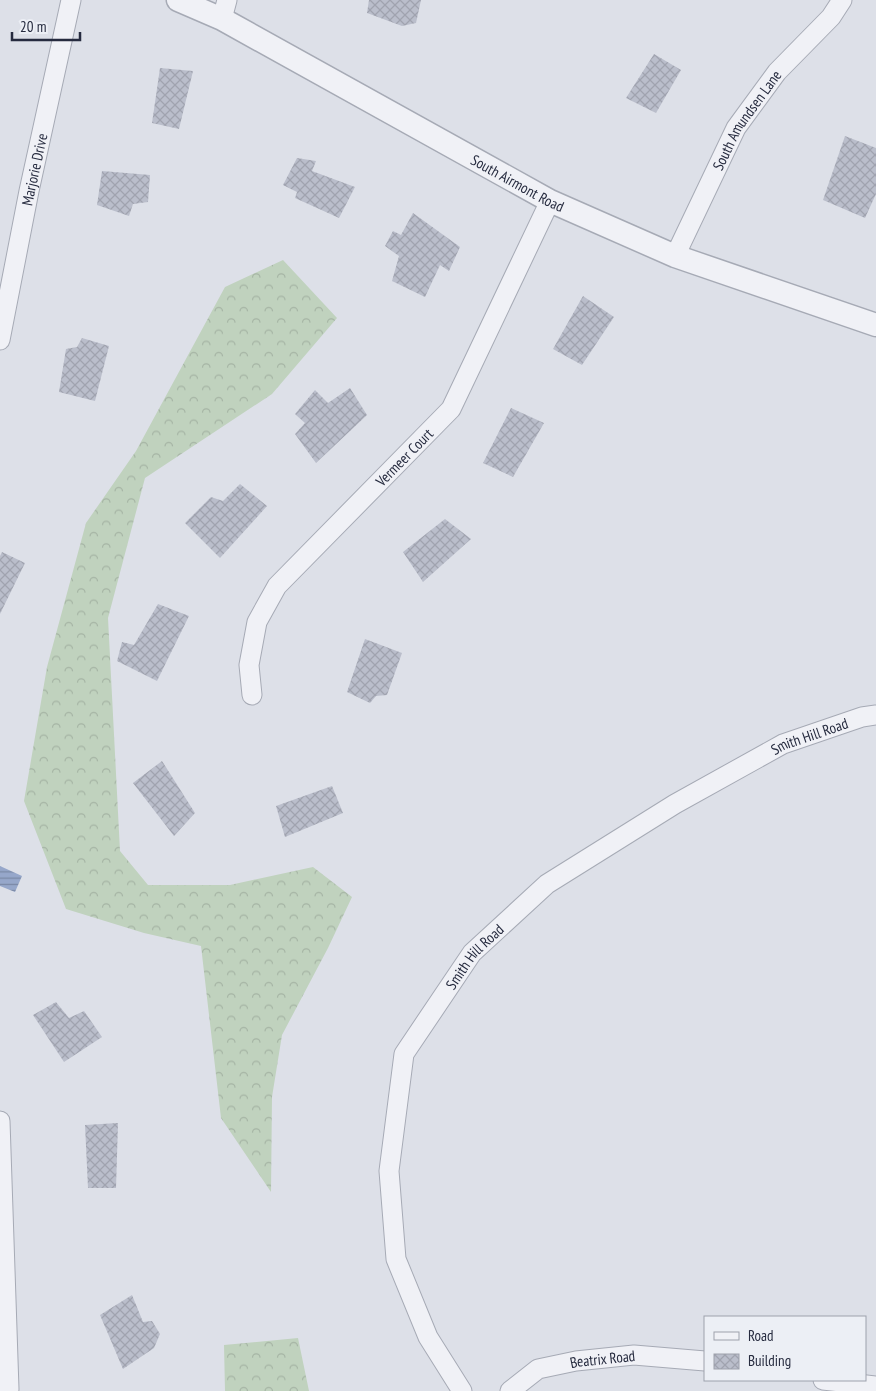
<svg xmlns="http://www.w3.org/2000/svg" width="876" height="1391" font-family="'PT Sans Narrow',sans-serif">
<style>
.forest{fill:url(#forest-crowns)}
.water{fill:url(#water-rules)}
.building{fill:url(#building-cross-hatch)}
.lines{fill:none;stroke-linecap:round;stroke-linejoin:round}
.minor-casing{stroke:#a6aab5;stroke-width:21}
.tertiary-casing{stroke:#a6aab5;stroke-width:25}
.minor{stroke:#f0f1f6;stroke-width:19}
.tertiary{stroke:#f0f1f6;stroke-width:22}
.labels{text-anchor:middle;dominant-baseline:central;stroke-width:5;stroke-linejoin:round;paint-order:stroke}
.street-label{font-size:15px;fill:#262b3f;stroke:#eceff5}
</style>
<defs>
<pattern id="forest-crowns" width="20" height="18" patternUnits="userSpaceOnUse" patternTransform="scale(1.25)"><rect width="20" height="18" fill="#c0d2be"/><path d="M2 6a3 3 0 1 1 6 0M12 15a3 3 0 1 1 6 0" fill="none" stroke="#a5b4a4"/></pattern>
<pattern id="water-rules" width="6" height="5" patternUnits="userSpaceOnUse" patternTransform="scale(1.25)"><rect width="6" height="5" fill="#96a7ca"/><path d="M0 2.5h6" fill="none" stroke="#7a88a5"/></pattern>
<pattern id="building-cross-hatch" width="8" height="8" patternUnits="userSpaceOnUse" patternTransform="scale(1.25)"><rect width="8" height="8" fill="#babecb"/><path d="M0 0l8 8M0 8l8-8" fill="none" stroke="#a0a3af"/></pattern>
</defs>
<rect width="100%" height="100%" fill="#dde0e8"/>
<path class="forest" d="M283 260 337 318 272 394 145 478 108 618 120 851 148 885H230L313 867 352 897 328 948 282 1035 272 1097 271 1192 221 1118 201 946 144 933 66 909 24 801 47 667 86 523 136 451 225 287Z
M298 1338 309 1391H225L224 1345Z"/>
<path class="water" d="M0 866 22 876 15 892 0 886Z"/>
<path class="building" d="M369 0H421L416 23 402 26 367 13Z
M654 54 681 70 656 113 626 98Z
M160 68 193 71 179 129 152 123Z
M845 136 876 148V194L865 218 823 200Z
M297 158 316 161 312 171 355 187 339 218 295 198 297 192 283 185Z
M102 171 150 175 148 202 133 204 129 216 97 205Z
M413 213 460 247 449 271 440 265 425 297 392 281 399 256 385 246 393 231 401 235Z
M583 296 614 317 582 365 553 349Z
M82 338 109 346 95 401 59 392 66 349 77 347Z
M350 388 367 415 316 463 295 434 305 423 295 414 315 390 328 403Z
M511 408 544 423 513 477 483 463Z
M240 484 267 506 220 558 185 523 211 497 223 501Z
M445 519 471 539 423 582 403 552Z
M2 552 25 563 0 614V556Z
M158 604 189 616 157 681 117 661 122 642 134 645Z
M365 639 402 653 387 695 376 696 370 703 347 692Z
M162 761 195 813 174 836 133 783Z
M332 786 343 813 285 837 276 806Z
M56 1002 69 1018 84 1011 102 1037 64 1062 33 1015Z
M118 1123 116 1188H88L85 1125Z
M132 1295 143 1322 152 1321 160 1334 154 1348 123 1369 100 1315Z"/>
<g class="lines">
<defs>
<g id="minor">
<path d="M222 19 227 0"/>
<path id="s1" d="M675 256 736 128 777 72 831 17 842 0"/>
<path id="s2" d="M0 340 29 191 71 0"/>
<path id="s3" d="M252 695 249 665 257 622 277 586 451 409 550 201"/>
<path d="M0 1121 9 1389"/>
<path d="M823 1380 876 1386"/>
<path id="s4" d="M462 1391 428 1337 396 1259 389 1171 404 1054 472 953 547 884 675 804 783 744 862 717 876 715"/>
<path id="s5" d="M510 1391 538 1369 576 1361 634 1355 705 1361"/>
</g>
<g id="tertiary">
<path id="s6" d="M178 0 222 19 550 201 675 256 876 325"/>
</g>
</defs>
<use href="#minor" class="minor-casing"/>
<use href="#tertiary" class="tertiary-casing"/>
<use href="#minor" class="minor"/>
<use href="#tertiary" class="tertiary"/>
</g>
<g class="labels">
<g class="street-label">
<text stroke="none"><textPath href="#s1" startOffset="154">South Amundsen Lane</textPath></text>
<text stroke="none"><textPath href="#s2" startOffset="174">Marjorie Drive</textPath></text>
<text stroke="none"><textPath href="#s6" startOffset="386">South Airmont Road</textPath></text>
<text stroke="none"><textPath href="#s3" startOffset="296">Vermeer Court</textPath></text>
<text stroke="none"><textPath href="#s4" startOffset="880">Smith Hill Road</textPath></text>
<text stroke="none"><textPath href="#s4" startOffset="475">Smith Hill Road</textPath></text>
<text stroke="none"><textPath href="#s5" startOffset="101">Beatrix Road</textPath></text>
</g>
</g>
<rect x="704" y="1316" width="162" height="65" fill="#eceff5" stroke="#9da1ac"/>
<rect x="714" y="1332" width="25" height="8" fill="#f0f1f6" stroke="#9da1ac"/>
<text x="748" y="1341" font-size="15" fill="#262b3f">Road</text>
<rect x="714" y="1354" width="25" height="15" fill="url(#building-cross-hatch)" stroke="#9da1ac"/>
<text x="748" y="1366" font-size="15" fill="#262b3f">Building</text>
<path d="M12 32v8h68v-8" fill="none" stroke="#262b3f" stroke-width="2.5"/>
<text x="20" y="32" font-size="15" fill="#262b3f" stroke="#eceff5" stroke-width="4" paint-order="stroke">20 m</text>
</svg>
